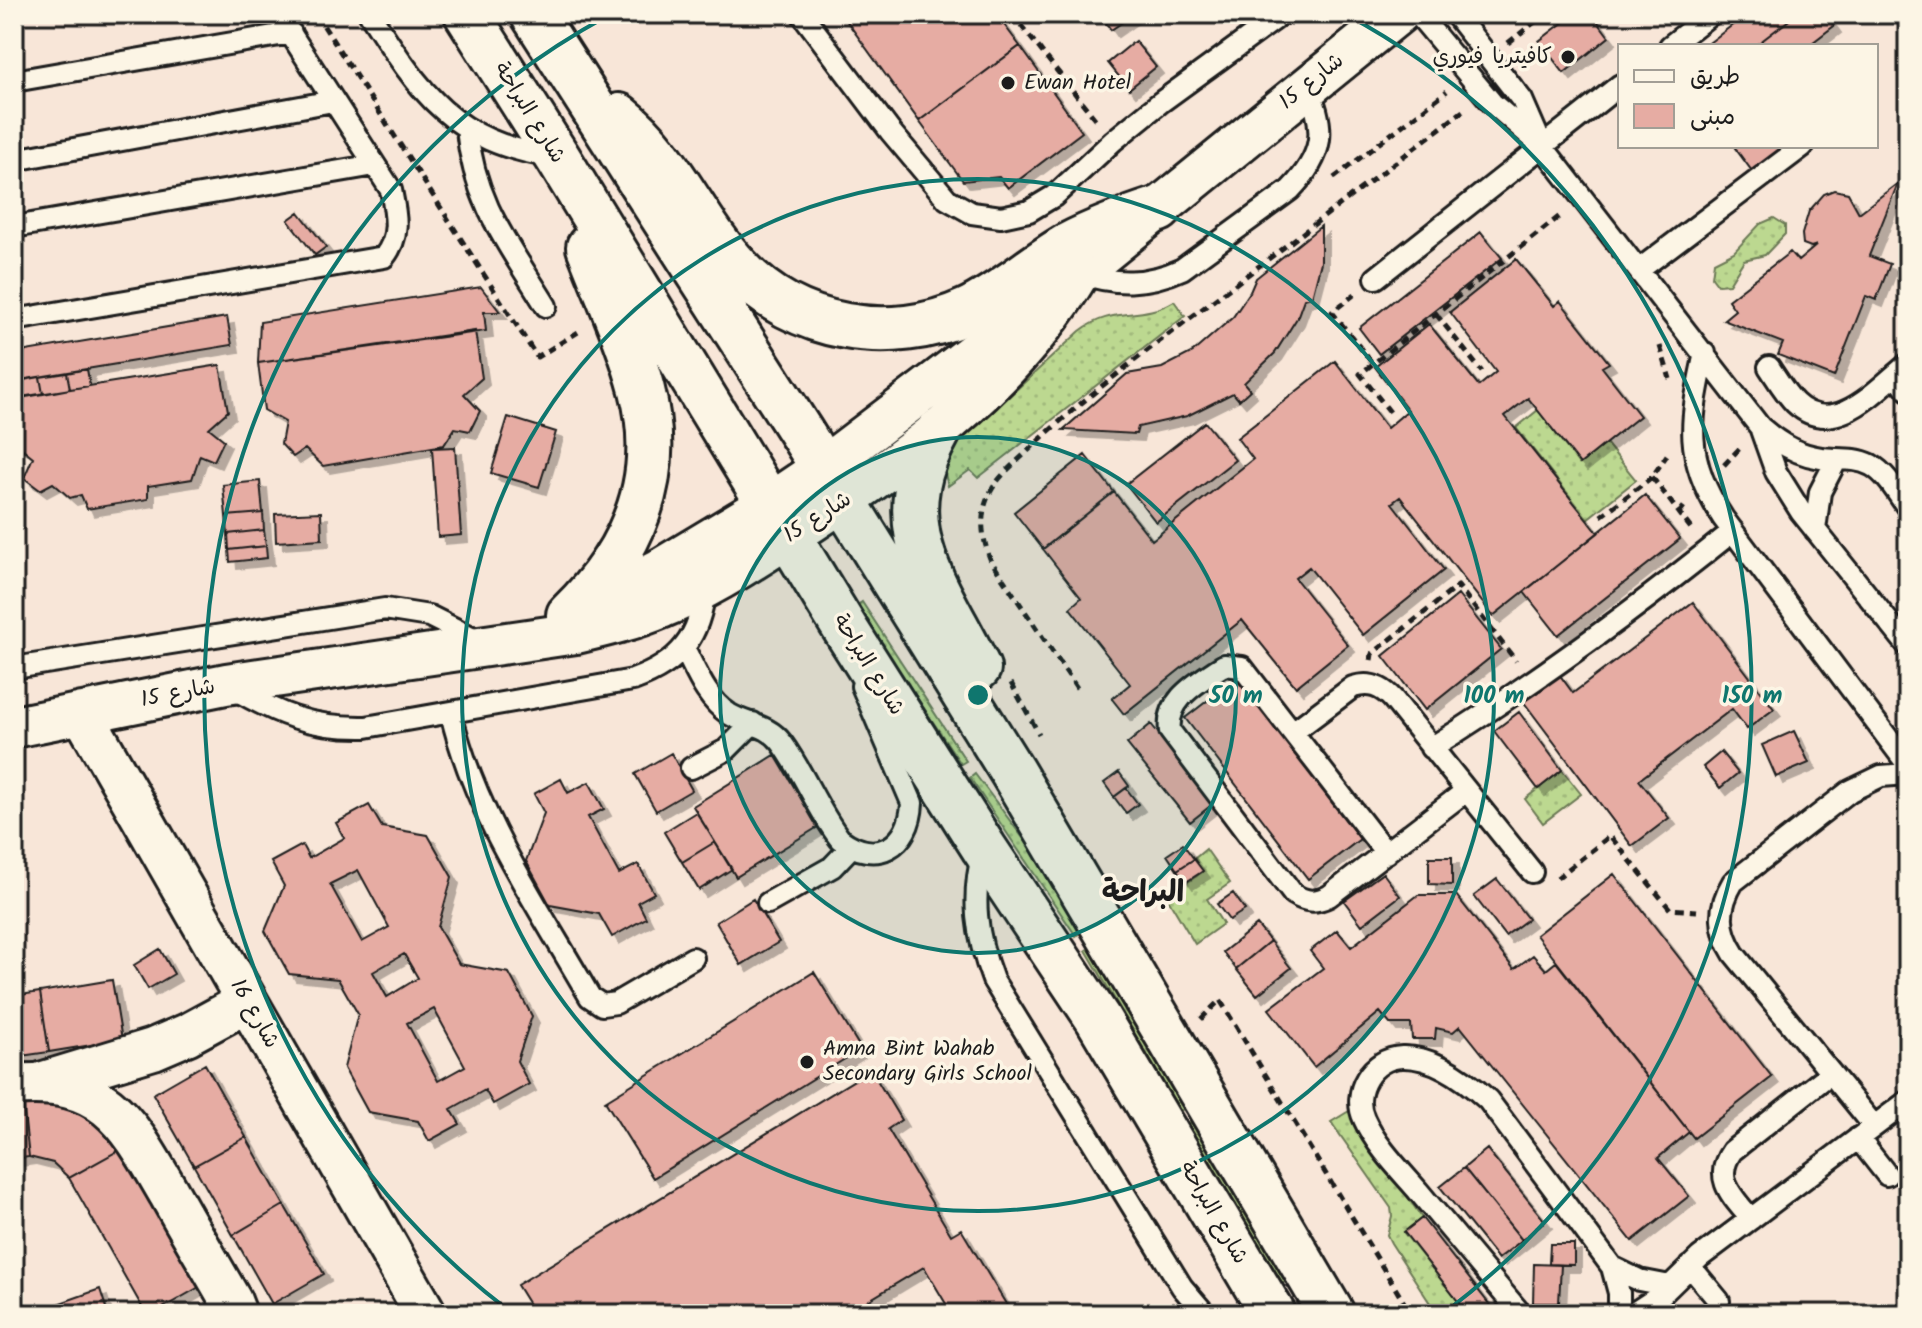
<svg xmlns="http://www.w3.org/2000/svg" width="1922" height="1328" font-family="Kalam,'Playpen Sans Arabic',sans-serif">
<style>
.grass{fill:url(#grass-dots);stroke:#6c7a56;stroke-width:2}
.building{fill:#e6aca3;stroke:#1c1c1c;stroke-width:2;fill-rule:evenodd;filter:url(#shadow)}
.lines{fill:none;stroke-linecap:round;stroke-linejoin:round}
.service-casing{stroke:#1c1c1c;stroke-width:26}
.minor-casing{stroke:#1c1c1c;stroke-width:46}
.tertiary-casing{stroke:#1c1c1c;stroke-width:50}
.path{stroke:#1c1c1c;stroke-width:5;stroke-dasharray:8 6;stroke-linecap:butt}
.service{stroke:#fcf5e5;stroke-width:20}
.minor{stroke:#fcf5e5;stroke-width:40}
.tertiary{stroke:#fcf5e5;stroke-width:44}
.ring{fill:none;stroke:#0f766e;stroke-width:4}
.poi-dot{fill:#1c1c1c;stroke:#fcf5e5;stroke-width:3}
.labels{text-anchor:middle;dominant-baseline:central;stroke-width:7;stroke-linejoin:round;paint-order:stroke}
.poi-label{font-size:22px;fill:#1c1c1c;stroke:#fcf5e5;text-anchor:start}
.street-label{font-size:22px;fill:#1c1c1c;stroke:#fcf5e5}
.district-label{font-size:30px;font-weight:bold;fill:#1c1c1c;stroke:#fcf5e5}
.centre{fill:#0f766e;stroke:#fcf5e5;stroke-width:4}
.ring-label{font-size:24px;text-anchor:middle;font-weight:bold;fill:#0f766e;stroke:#fcf5e5;stroke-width:7;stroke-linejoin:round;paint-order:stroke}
</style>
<defs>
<pattern id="grass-dots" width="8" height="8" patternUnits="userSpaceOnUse" patternTransform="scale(2)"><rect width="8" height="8" fill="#bcd890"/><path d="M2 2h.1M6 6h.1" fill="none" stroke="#a1b97c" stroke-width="1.8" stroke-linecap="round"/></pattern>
<filter id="shadow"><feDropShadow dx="7" dy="7" stdDeviation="0" flood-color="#0004"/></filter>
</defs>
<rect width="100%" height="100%" fill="#f8e6d8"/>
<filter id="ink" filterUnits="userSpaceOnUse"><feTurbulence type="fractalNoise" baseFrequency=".0125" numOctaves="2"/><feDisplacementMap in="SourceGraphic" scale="16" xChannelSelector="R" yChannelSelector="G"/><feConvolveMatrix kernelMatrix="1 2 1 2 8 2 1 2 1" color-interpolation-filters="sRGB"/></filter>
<g filter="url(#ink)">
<path class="grass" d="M1774 218 1785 225V234L1765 255 1744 260 1729 284 1718 285 1712 277 1714 262 1734 252 1760 224Z
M1174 301 1185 316 978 478 970 470 948 486 945 474 952 449 1080 331C1113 305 1140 322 1174 301Z
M1538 410 1579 464 1606 443 1636 480 1587 519 1516 428Z
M862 602 966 761 961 764 856 606Z
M1562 770 1581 794 1543 823 1525 799Z
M975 774 1053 878 1083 930 1076 936 970 778Z
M1206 849 1230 883 1207 899 1223 924 1195 944 1167 897 1202 872 1194 859Z
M1093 946 1187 1107 1180 1111 1086 950Z
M1349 1111 1422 1218 1404 1233 1468 1314H1437L1391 1243 1387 1235 1392 1216 1391 1208 1331 1122Z
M1194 1118 1289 1280 1282 1284 1187 1123Z"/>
<path class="building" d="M846 14H996L1020 46 919 121 843 16Z
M1100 14H1134L1111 30Z
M1574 14H1592L1609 37 1564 73 1539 41Z
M1747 14H1797L1755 46H1705Z
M1797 14H1825L1834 26 1808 46H1755Z
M1135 41 1156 67 1129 89 1108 63Z
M1020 46 1082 132 1008 188 999 177 963 181 919 121Z
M1738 146H1785L1752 171 1735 148Z
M1898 183 1869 256 1890 264 1876 300 1866 296 1834 377 1778 355 1783 343 1723 320 1735 310 1728 300 1790 252 1798 261 1817 245 1811 247 1803 244 1802 234 1809 211 1824 194 1834 190 1848 193 1859 213Z
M299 212 326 247 315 255 288 220Z
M1321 226V262L1312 297 1304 299 1297 318 1275 353 1244 383 1250 390 1239 400 1233 393 1187 416 1138 427 1136 434 1063 430 1127 374 1162 368 1193 352 1233 317 1250 292 1256 278Z
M1481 232 1502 258 1379 354 1359 328Z
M1516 259 1554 306 1560 301 1609 363 1602 367 1640 416 1580 464 1528 398 1505 416 1598 533 1493 616 1400 497 1392 503 1444 570 1363 635 1309 567 1295 578 1348 645 1296 687 1242 620 1124 714 1112 699 1130 684 1070 608 1081 598 1043 549 1114 492 1152 540 1253 459 1237 438 1335 361 1387 428 1408 410 1375 367 1429 324 1479 386 1496 372 1450 312Z
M481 287 500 312H484L486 331 258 363 260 322Z
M227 317 232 345 14 381V353Z
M475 331 482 378 464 394 480 411 470 431 455 428 444 445 323 466 305 449 293 457 281 444 285 422 264 410 258 363Z
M220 365 228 411 209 428 224 440 214 461 200 455 192 479 148 486V499L87 509 81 495 70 498 53 483 40 490 24 478 33 457 14 442V398Z
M87 369 90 386 70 389 67 373Z
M67 373 70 389 43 394 40 377Z
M40 377 43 394 20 398 18 381Z
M508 417 556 432 539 487 491 473Z
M1205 422 1235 460 1156 522 1126 484Z
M455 447 461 535 438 537 432 448Z
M1085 455 1114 492 1043 549 1014 512Z
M260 481 263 513 226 516 223 485Z
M1645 495 1680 539 1558 635 1524 592Z
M321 512 322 539 276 542 275 514Z
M263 513 264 530 228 534 226 516Z
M264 530 266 546 229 550 228 534Z
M266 546 267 558 230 562 229 550Z
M1458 595 1501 649 1425 710 1383 656Z
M1693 602 1774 709 1747 729 1732 709 1639 780 1669 818 1632 846 1523 701 1559 674 1573 693Z
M1237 678 1360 839 1308 879 1185 718Z
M1519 712 1562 770 1538 789 1494 731Z
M1151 724 1214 803 1190 822 1127 744Z
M1794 731 1809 763 1776 777 1762 745Z
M1721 752 1738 773 1720 788 1703 767Z
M671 753 692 790 656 811 635 774Z
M775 755 818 827 736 877 693 806Z
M1119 772 1129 786 1114 797 1104 783Z
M561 779 568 793 589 782 604 809 588 817 619 874 638 864 654 893 638 902 646 918 612 937 599 914 550 905 526 861 544 813 534 794Z
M1126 788 1138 804 1126 813 1114 797Z
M369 805 382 827 428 835 452 877 438 927 459 964 509 973 532 1016 517 1061 529 1084 493 1104 485 1090 451 1109 460 1124 429 1141 418 1121 368 1112 344 1068 358 1014 338 979 289 974 265 931 284 886 271 862 302 845 309 858 344 838 336 823ZM358 870 389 927 362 942 330 884ZM404 954 418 978 387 997 373 972ZM434 1009 465 1066 438 1081 407 1023Z
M696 812 715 842 682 862 664 832Z
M715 842 732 869 699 890 682 862Z
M1183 844 1194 859 1177 870 1167 855Z
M1429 857H1452V885L1429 884Z
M1194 859 1203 871 1186 882 1177 870Z
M1383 873 1400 896 1362 925 1344 901Z
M1614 874 1772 1077 1694 1138 1536 935Z
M1497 879 1528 919 1505 936 1474 896Z
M1233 893 1245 910 1229 920 1217 904Z
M1418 895H1456L1514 969 1533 955 1546 970 1556 962 1689 1132 1658 1158 1689 1196 1632 1241 1460 1026 1453 1032 1436 1028 1435 1039H1412L1411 1024H1390L1380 1012 1314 1067 1269 1009 1323 968 1310 951 1337 930 1351 947Z
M753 899 779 942 741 965 716 922Z
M1257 925 1270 941 1236 969 1223 952Z
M1270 941 1291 968 1257 995 1236 969Z
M160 949 174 974 148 989 134 965Z
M814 972 861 1049 653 1178 605 1101Z
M112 980 122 1040 49 1052 40 992Z
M40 992 49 1052 14 1057V996Z
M205 1064 246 1137 194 1166 153 1094Z
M871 1070 901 1120 888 1129 951 1235 961 1229 1012 1314H952L924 1267 846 1314H535L517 1285Z
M22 1097 29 1157 14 1159V1098Z
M22 1097 87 1111 123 1148 69 1178 53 1163 29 1157Z
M246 1137 284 1205 233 1235 194 1166Z
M123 1148 201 1286 152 1314H146L69 1178Z
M1487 1149 1545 1221 1522 1240 1464 1168Z
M1464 1168 1522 1240 1498 1259 1440 1187Z
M284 1205 324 1274 272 1304 233 1235Z
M1422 1218 1496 1313 1495 1314H1468L1404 1232Z
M1550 1244H1574V1265L1549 1264Z
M1534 1264 1561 1265 1559 1303H1533Z
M100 1289 108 1314H29Z"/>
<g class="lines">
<defs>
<path id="service" d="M370 14C421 94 453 142 553 157
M802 14 890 131 947 199 972 213 1001 217 1029 211 1054 196 1113 141 1161 102 1282 14
M1418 14 1492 103 1542 146 1760 427C1778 443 1797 455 1821 458 1838 460 1855 457 1871 465 1887 474 1897 493 1908 508
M1455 14 1522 100 1542 146
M1906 14 1908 16
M1670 46 1711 14
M14 81 291 33
M467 129C474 203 509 245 546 306
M14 160 333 101
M14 227 375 165
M1640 269 1803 146
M1079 273C1115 285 1147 285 1182 269L1290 190C1324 155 1327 129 1307 86
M1376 278 1620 85
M14 320 384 257C401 236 396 215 391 190L278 14
M1705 353C1690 421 1683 457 1723 518L1908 765
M1769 367C1777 379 1785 393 1795 403 1834 440 1878 388 1908 364
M1896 374 1908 390
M1760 427 1776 472 1801 512 1908 646
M1815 530 1820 492 1837 459
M684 648C696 671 706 699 729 714 747 725 768 724 782 743 804 773 817 809 840 839 876 866 910 847 912 803L862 686
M14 668 385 609 429 616 479 641
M229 686C277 714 310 728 366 727L633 680C680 663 700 637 705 588
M451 713C475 816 538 906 590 997L602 1005 616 1003 693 958
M1293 732 1353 687C1369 682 1381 686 1393 699L1532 872
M1431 748C1537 682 1636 609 1733 531
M691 768 726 750 753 723
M983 852C971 897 976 936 993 980L1182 1287 1205 1314
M1386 853 1242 667 1224 665 1216 670C1194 685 1166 701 1170 731L1293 894C1306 902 1315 903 1329 896L1466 791
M768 903 832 867 851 847
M1874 1126 1734 954C1718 929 1718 907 1733 882L1850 791 1881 776 1908 774
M1858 1138 1887 1175
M1751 1219C1733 1197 1712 1179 1732 1151L1831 1073
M1690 1266 1719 1301
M1612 1267 1639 1280 1670 1286
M1521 1314C1487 1273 1453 1233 1419 1192 1400 1170 1376 1146 1364 1119 1351 1092 1372 1058 1402 1057 1434 1056 1466 1080 1488 1100L1612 1267 1619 1293V1314
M1632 1314 1661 1295 1700 1257 1908 1101"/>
<path id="minor" d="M571 614 659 570 767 505 822 468 1079 273 1398 14
M82 713 426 1314
M14 727 226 684 576 633C606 626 635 619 663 607 709 589 749 562 790 536 900 465 1010 388 1079 273
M44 1082 153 1049 188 1034 247 1002
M14 1085C107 1076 129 1125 170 1195 190 1231 211 1266 231 1301L236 1314"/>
<path id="tertiary" d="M467 14 558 158 847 632 984 848 1098 1019 1273 1314
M533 14 802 434 1013 773 1332 1314
M619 116C673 159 693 220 738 268 795 330 891 346 967 311 1003 294 1034 265 1069 245 1098 230 1128 219 1159 209
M938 432C884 527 937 584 978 668
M569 615C632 554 665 478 642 390 629 341 607 294 589 247"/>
</defs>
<use href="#service" class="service-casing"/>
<use href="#minor" class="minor-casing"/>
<use href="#tertiary" class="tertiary-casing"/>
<path class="path" d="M316 14 537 357 580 331
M1012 14 1096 120
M1508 43 1545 14
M1334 178 1447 91
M1355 294 1332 312 1373 364
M1436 314 1482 372
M1660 346 1670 379
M1390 412 1360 374 1560 216
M1724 465 1739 449
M1652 477 1692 530
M1679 513 1686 504
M1601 516 1652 477 1667 455
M1371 660 1372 654 1458 586 1516 661
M1011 683 1039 734
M1077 688 991 561C982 539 978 514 991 491 1000 474 1018 461 1032 447 1079 402 1130 364 1182 324 1276 254 1369 182 1463 111
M1557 878 1610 836 1670 909 1697 911
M1201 1019 1220 1000 1411 1314"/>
<use href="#service" class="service"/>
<use href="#minor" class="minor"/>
<use href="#tertiary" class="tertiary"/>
</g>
</g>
<circle cx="978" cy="695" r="258" fill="#0f766e" fill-opacity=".12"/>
<g class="ring">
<circle cx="978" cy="695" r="258"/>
<circle cx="978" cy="695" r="516"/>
<path d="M512 1313A774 774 0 0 1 609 15M1347 15A774 774 0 0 1 1444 1313"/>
</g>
<g class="poi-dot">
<circle cx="1568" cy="57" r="8"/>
<circle cx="1008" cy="83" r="8"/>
<circle cx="807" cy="1062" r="8"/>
</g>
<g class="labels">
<g class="poi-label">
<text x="1552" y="57" text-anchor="end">كافيتريا فيوري</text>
<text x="1024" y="83">Ewan Hotel</text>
<text x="823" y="1049">Amna Bint Wahab<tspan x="823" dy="25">Secondary Girls School</tspan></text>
</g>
<g class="street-label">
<text transform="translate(1312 82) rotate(-39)">شارع 15</text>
<text transform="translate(529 113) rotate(58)">شارع البراحة</text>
<text transform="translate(818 518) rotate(-33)">شارع 15</text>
<text transform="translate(868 665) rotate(58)">شارع البراحة</text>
<text transform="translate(178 694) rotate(-11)">شارع 15</text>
<text transform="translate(254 1014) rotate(60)">شارع 16</text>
<text transform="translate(1213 1213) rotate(60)">شارع البراحة</text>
</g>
<g class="district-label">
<text x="1143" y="893">البراحة</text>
</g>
</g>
<circle cx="978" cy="695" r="12" class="centre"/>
<g class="ring-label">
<text x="1236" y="703">50 m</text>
<text x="1494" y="703">100 m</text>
<text x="1752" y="703">150 m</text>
</g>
<rect width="1922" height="1328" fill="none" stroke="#fcf5e5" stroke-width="48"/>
<rect x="24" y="24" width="1874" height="1280" fill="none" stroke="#1c1c1c" stroke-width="3" filter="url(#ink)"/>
<rect x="1618" y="44" width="260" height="104" fill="#fcf5e5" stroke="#a29e95" stroke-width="2"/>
<rect x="1634" y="70" width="40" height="12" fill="#fcf5e5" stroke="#a29e95" stroke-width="2"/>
<text x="1690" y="84" font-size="24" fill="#1c1c1c">طريق</text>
<rect x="1634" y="104" width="40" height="24" fill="#e6aca3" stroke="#a29e95" stroke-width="2"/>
<text x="1690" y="124" font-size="24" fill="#1c1c1c">مبنى</text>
</svg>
